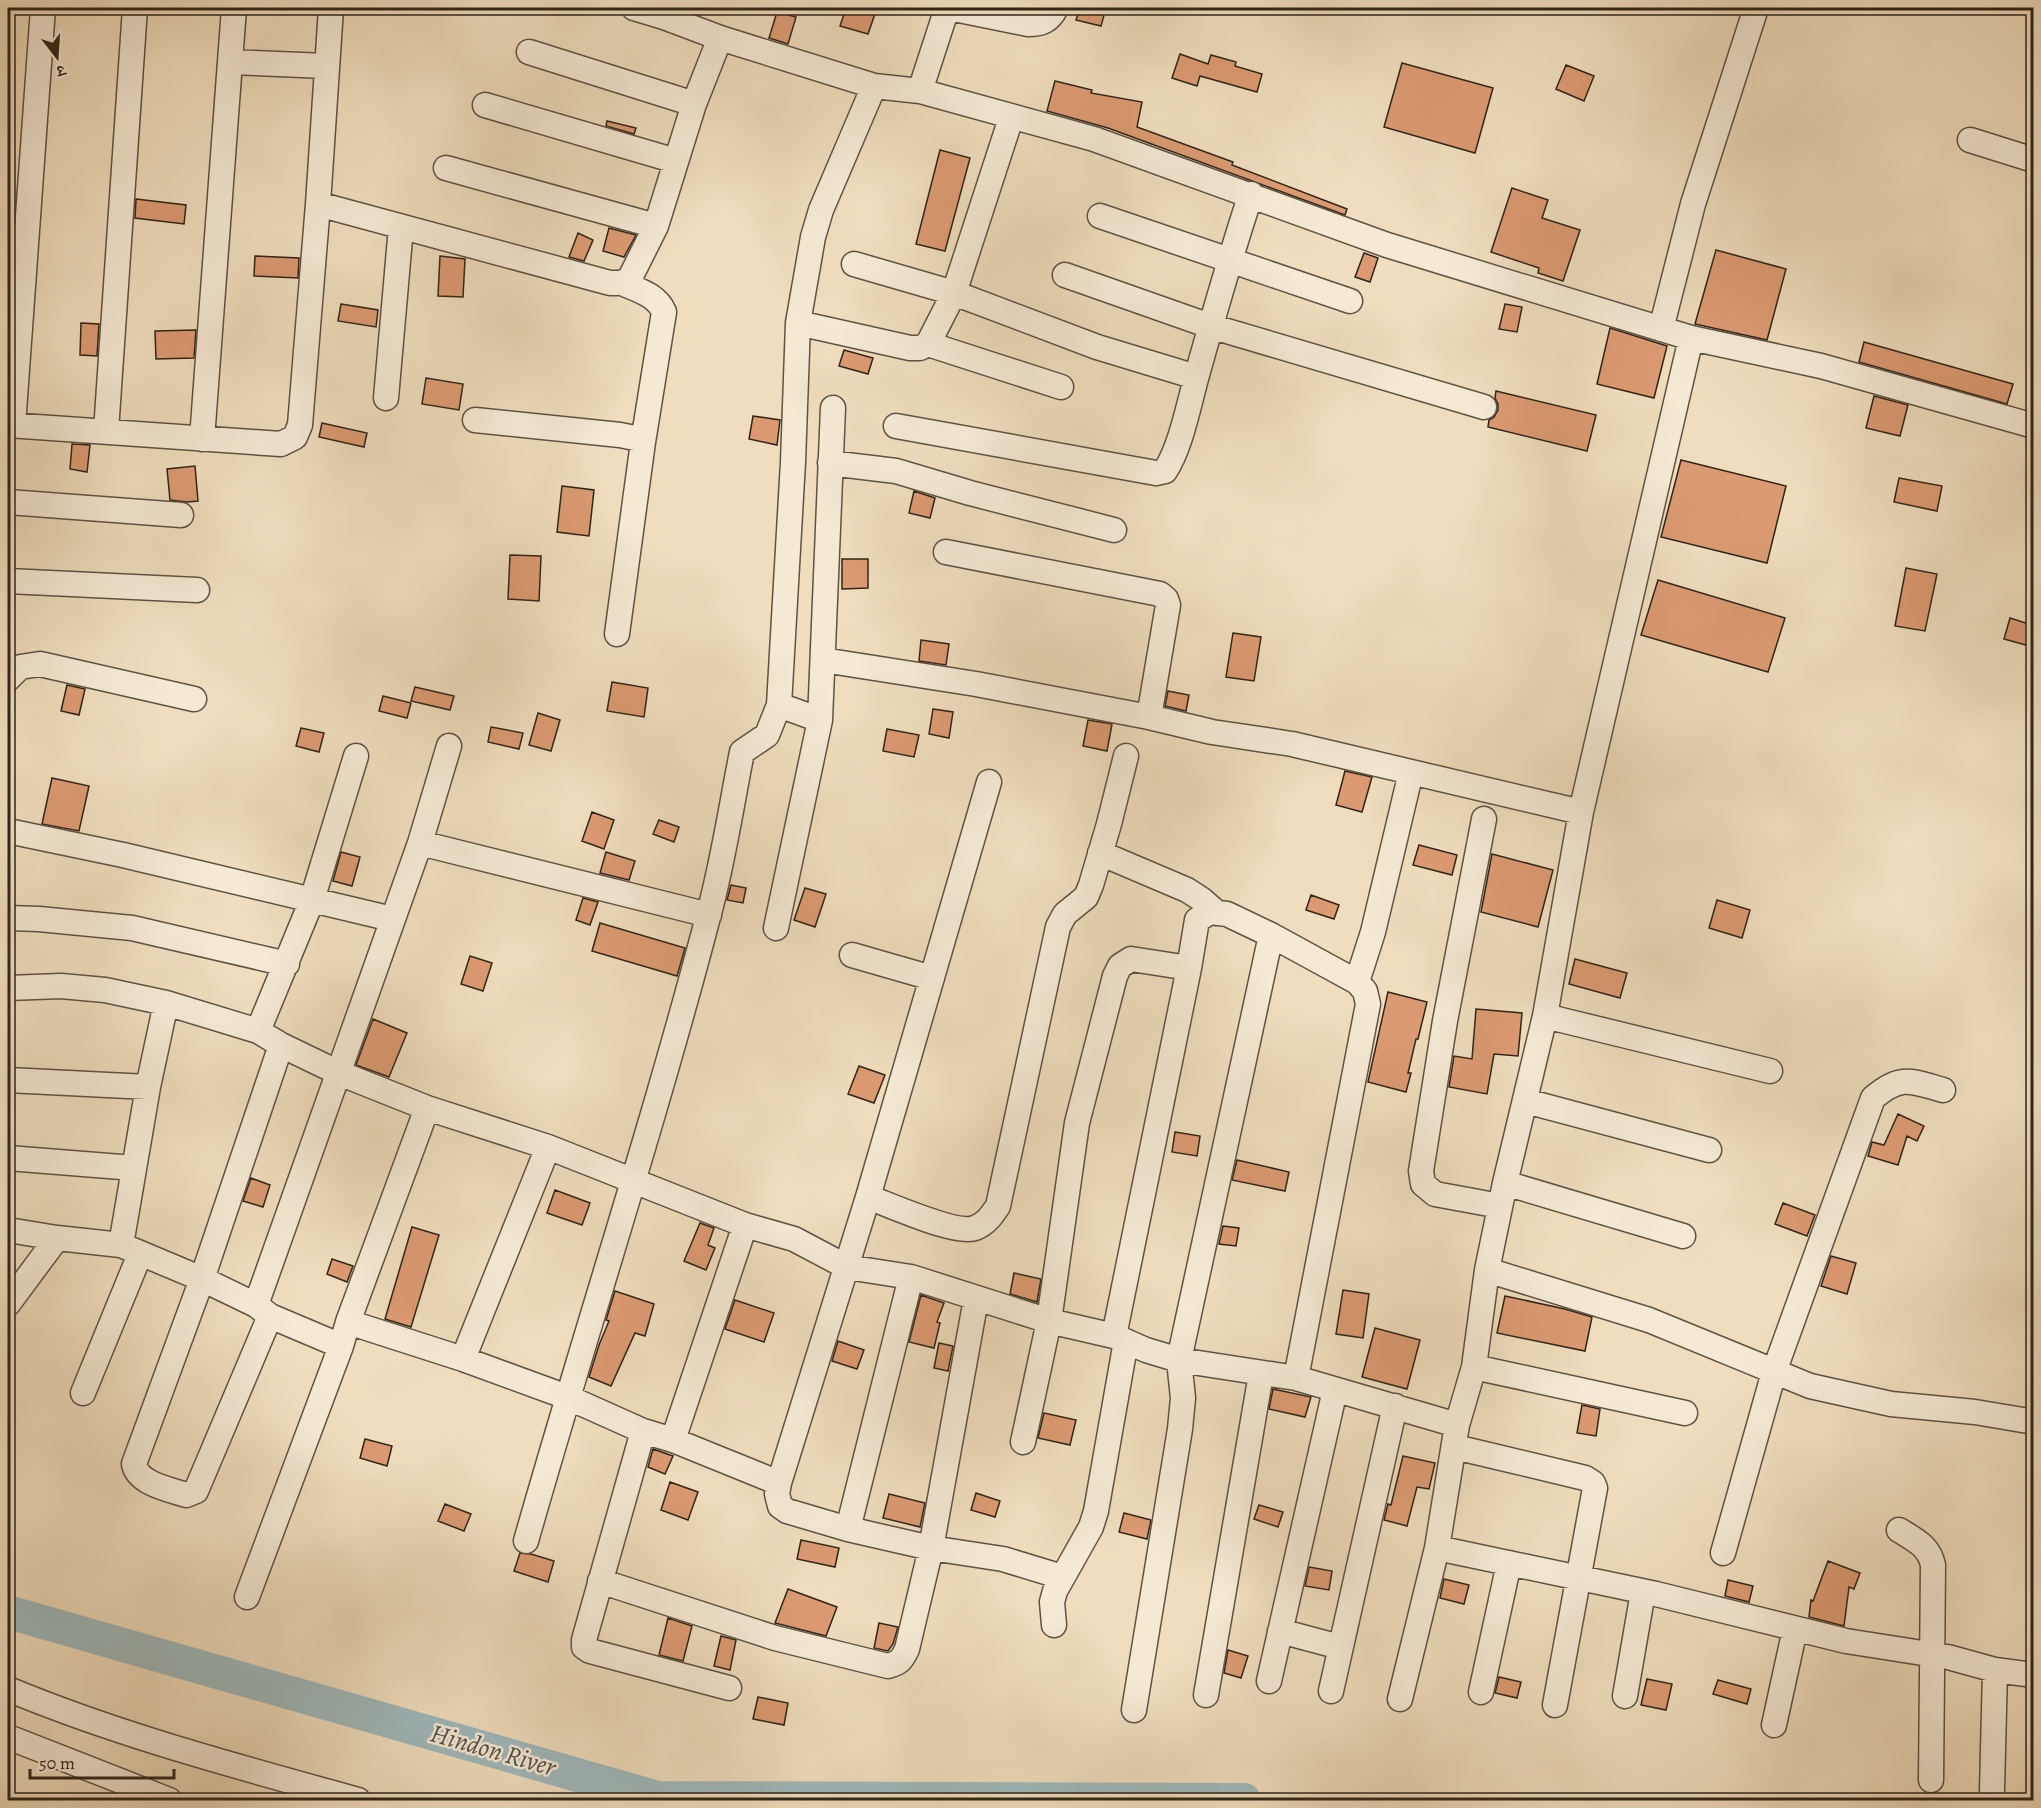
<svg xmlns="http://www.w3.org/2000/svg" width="2041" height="1808" font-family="Alegreya,'Noto Serif Devanagari',serif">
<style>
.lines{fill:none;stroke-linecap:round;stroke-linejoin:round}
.river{stroke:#9fb9bc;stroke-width:34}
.building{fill:#dc9a72;stroke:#2e251a;stroke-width:1.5}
.minor-casing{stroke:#5e5343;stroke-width:27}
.minor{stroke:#f5e9d4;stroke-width:24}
.labels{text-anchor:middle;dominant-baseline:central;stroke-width:5;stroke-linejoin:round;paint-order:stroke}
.water-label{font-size:26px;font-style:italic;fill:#50514b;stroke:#f5e9d4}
</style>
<rect width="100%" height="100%" fill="#efddbd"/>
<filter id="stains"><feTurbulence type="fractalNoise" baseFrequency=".00333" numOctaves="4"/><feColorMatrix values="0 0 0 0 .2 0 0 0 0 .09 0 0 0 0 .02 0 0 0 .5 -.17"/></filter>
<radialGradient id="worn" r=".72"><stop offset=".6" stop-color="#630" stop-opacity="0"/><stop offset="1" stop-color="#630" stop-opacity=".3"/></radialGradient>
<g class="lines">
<path class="river" d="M8 1612 658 1798 1244 1800"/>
</g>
<path class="building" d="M846 8H877L868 34 840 26Z
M1080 8H1106L1101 26 1076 20Z
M777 12 796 17 788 44 769 38Z
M1180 54 1208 64 1211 55 1236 62 1235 66 1262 74 1257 92 1200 76 1197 86 1172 78Z
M1402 63 1493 88 1475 153 1384 127Z
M1566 65 1594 76 1584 101 1556 89Z
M1055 81 1092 90 1091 93 1142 102 1137 127 1233 162 1232 165 1347 209 1345 215 1108 128 1047 111Z
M607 121 636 128 634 134 606 126Z
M940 150 970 158 945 251 916 244Z
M1512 188 1548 200 1542 218 1580 230 1563 281 1538 273 1539 268 1491 252Z
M136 199 186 205 184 224 135 218Z
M609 228 636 235 624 257 603 251Z
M578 233 593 240 584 261 569 257Z
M1716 250 1786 269 1767 340 1695 324Z
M1364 253 1378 258 1370 282 1355 277Z
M255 256 299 258 298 278 254 276Z
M440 256 465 259 463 297 438 296Z
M341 304 378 310 376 327 338 321Z
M1505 304 1522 307 1517 332 1499 329Z
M81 323 99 324 97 356 80 355Z
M1610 328 1667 346 1654 398 1597 384Z
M196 330 194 358 156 359 155 331Z
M1864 342 2013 384 2007 404 1859 362Z
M844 350 873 358 868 374 839 366Z
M426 378 463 384 459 410 422 404Z
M1496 391 1596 415 1587 451 1488 427 1489 420 1494 417 1498 410V404L1495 398Z
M1874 396 1908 405 1900 436 1866 428Z
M753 416 780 420 777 445 749 439Z
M322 423 367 433 364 447 319 437Z
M72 444 90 445 87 472 70 469Z
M1681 460 1786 486 1767 563 1661 537Z
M195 466 198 501 187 502 170 500 167 469Z
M1899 478 1942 486 1937 511 1894 502Z
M562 486 594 490 589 536 557 532Z
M914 491 935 498 930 518 909 513Z
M510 555 541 556 539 601 508 599Z
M842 559H868V588L842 589Z
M1906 568 1937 574 1925 631 1895 626Z
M1658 580 1785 618 1768 672 1641 635Z
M2010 618 2032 625 2026 645 2004 639Z
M1233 633 1261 637 1254 681 1226 677Z
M921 640 949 644 946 665 919 661Z
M612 682 648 688 644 717 607 711Z
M67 685 85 689 79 715 61 711Z
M415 687 454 696 450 710 411 701Z
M1168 691 1189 695 1186 711 1165 706Z
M383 696 411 703 407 718 379 711Z
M933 709 953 712 949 738 929 734Z
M538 713 560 720 551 751 529 745Z
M1088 720 1112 724 1107 751 1083 746Z
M491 727 523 733 519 749 488 742Z
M301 728 324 733 319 752 296 746Z
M887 729 919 735 914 757 883 751Z
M1345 771 1372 777 1362 812 1336 805Z
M52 778 89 786 79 831 42 824Z
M592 812 614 820 604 849 582 841Z
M659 820 679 827 674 842 653 834Z
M1419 845 1457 855 1452 875 1413 865Z
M341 852 360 857 352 886 333 881Z
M606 852 635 861 629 880 600 873Z
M1492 854 1553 870 1538 927 1481 912Z
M731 885 746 888 743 903 727 900Z
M805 888 826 894 815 927 794 920Z
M1311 895 1339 905 1334 919 1306 910Z
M583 898 598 902 590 925 576 920Z
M1717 900 1750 910 1742 938 1709 928Z
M600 923 685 948 677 976 592 951Z
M470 956 492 963 483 991 461 984Z
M1575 959 1627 973 1620 998 1569 984Z
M1388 992 1427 1002 1418 1039H1416L1408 1073H1411L1406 1092 1368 1082Z
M1476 1009 1522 1013 1518 1056 1494 1054 1487 1094 1449 1087 1454 1056 1472 1059Z
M373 1019 407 1033 389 1077 356 1065Z
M859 1066 885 1075 874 1103 848 1094Z
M1898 1114 1924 1126 1917 1141 1907 1136 1898 1165 1868 1156 1872 1142 1884 1145Z
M1175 1132 1200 1136 1197 1156 1172 1152Z
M1237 1160 1289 1172 1285 1191 1232 1180Z
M251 1178 270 1185 263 1207 243 1201Z
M555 1190 590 1203 582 1225 547 1213Z
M1783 1203 1815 1215 1807 1236 1775 1224Z
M700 1223 714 1228 708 1245 715 1248 706 1270 684 1261Z
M1223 1226 1239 1228 1236 1246 1219 1244Z
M412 1227 439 1235 411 1327 385 1319Z
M1831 1256 1856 1263 1847 1294 1821 1286Z
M332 1259 353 1266 347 1282 327 1274Z
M1014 1273 1041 1279 1037 1302 1010 1294Z
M1343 1290 1369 1294 1363 1338 1336 1334Z
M615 1291 654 1304 645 1336 635 1333 611 1386 589 1377 599 1345 609 1321 606 1320Z
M921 1295 944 1303 937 1322 940 1323 934 1348 909 1342Z
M1505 1296 1565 1309 1592 1317 1585 1351 1497 1333Z
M735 1300 774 1313 764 1342 725 1329Z
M1375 1328 1420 1340 1407 1389 1362 1377Z
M838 1341 864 1350 857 1369 832 1361Z
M939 1343 953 1346 948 1371 934 1368Z
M1273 1389 1311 1397 1305 1417 1269 1409Z
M1582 1405 1600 1409 1596 1436 1577 1433Z
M1044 1413 1076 1420 1070 1445 1038 1438Z
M365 1439 392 1446 387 1466 360 1458Z
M653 1449 673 1456 665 1474 648 1467Z
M1403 1456 1435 1463 1429 1489 1417 1487 1407 1526 1384 1520 1388 1504 1391 1505Z
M670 1482 698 1492 688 1520 661 1510Z
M976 1493 1000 1501 995 1517 971 1510Z
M889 1494 925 1503 920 1527 883 1518Z
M445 1504 471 1514 464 1531 438 1521Z
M1259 1505 1283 1512 1278 1527 1254 1519Z
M1124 1513 1151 1520 1147 1539 1119 1532Z
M801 1540 839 1548 835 1567 797 1559Z
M520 1553 531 1554 554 1561 548 1582 514 1571Z
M1828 1561 1860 1573 1854 1589 1849 1587 1844 1626 1809 1617 1811 1600 1813 1601Z
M1309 1567 1332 1571 1329 1590 1305 1586Z
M1444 1579 1469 1585 1464 1604 1440 1598Z
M1728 1580 1753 1586 1749 1602 1725 1596Z
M788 1589 837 1607 826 1636 775 1623Z
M668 1618 692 1626 683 1661 659 1655Z
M879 1623 898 1627 893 1644 888 1651 874 1648Z
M721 1636 736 1640 730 1670 714 1666Z
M1228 1650 1248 1656 1241 1678 1224 1673Z
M1499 1677 1521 1682 1517 1698 1495 1693Z
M1647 1679 1672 1684 1666 1710 1641 1705Z
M1718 1680 1751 1689 1747 1704 1713 1694Z
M758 1697 788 1703 784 1725 753 1719Z"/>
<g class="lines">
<defs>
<path id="minor" d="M634 8 664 17 720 38 874 86 920 91 1094 139 1387 245 1691 338 1821 366 2034 426
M949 8 1028 24C1042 24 1049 21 1056 8
M529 52 694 104
M230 62 326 66
M920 91 947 8
M485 105 676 161
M1970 140 2034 160
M446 168 656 226
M318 204 610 283H622L630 278 656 226 694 104 720 38
M1100 216 1350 301
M854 264 954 293 1097 347 1196 377
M1065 275 1210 326 1484 407
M622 283C638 290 657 295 664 312L643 442
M798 323 910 348H920L928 344 954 293 1011 118
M1661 329 1693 204 1756 8
M928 344 1061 387
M386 398 401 227
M475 420 620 435 640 439 643 442 617 634
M8 425 281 444 295 437 300 425 318 204 331 8
M13 425 43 8
M896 426 1156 473 1165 471C1181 447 1189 403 1197 375 1214 314 1231 254 1251 194
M106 431 135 8
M202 439 234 8
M830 463 896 471 970 493 1114 530
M8 502 181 515
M946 552 1160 594 1166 599 1168 605 1149 717
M8 581 197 590
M823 660 976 684 1149 717 1212 732 1292 744 1581 812
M8 679 20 667 40 664 194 699
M779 705 820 720
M989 782 868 1197 779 1483 777 1494 780 1506 787 1511 848 1529 931 1548 1003 1559 1062 1577
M1484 819 1445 1021 1421 1171 1423 1184 1435 1194 1500 1206
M8 831 123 855 392 919
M420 843 449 746
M1100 853 1187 890 1201 899 1217 913
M8 918 39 919 132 928 287 964
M776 928 820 720 833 408
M852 955 932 978
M1357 982 1373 932 1411 772
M8 988 61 986 105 990 166 1003 258 1031 281 1045 339 1073 427 1108 548 1147 745 1225 794 1239 847 1267 911 1277 1049 1321 1114 1336 1146 1350 1179 1360 1296 1378 1457 1425
M1545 1016 1770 1071
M258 1031 312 900 356 756
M8 1080 148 1087
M1526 1101 1709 1150
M8 1158 134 1168
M1505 1183 1683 1236
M868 1197C890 1205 956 1235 975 1228 986 1224 992 1215 998 1206L1058 927 1065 914 1086 897 1091 885 1109 824 1126 756
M8 1230 57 1238 121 1245 202 1279 256 1305 270 1316 341 1346
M121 1245 148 1087 166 1003
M1487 1270 1649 1320 1810 1386 1891 1404 1975 1412 2034 1422
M8 1304 57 1238
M256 1305 420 843 709 915
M270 1316 196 1491 186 1495C169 1489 138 1484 134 1464L202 1279 281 1045
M348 1322 427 1108
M1114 1336 1189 968 1197 920 1210 912 1227 914 1271 935 1357 982 1365 991 1368 1004 1296 1378
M463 1359 548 1147
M1474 1367 1685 1413
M83 1393 140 1254
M643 1431 584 1640V1647L590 1651 729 1688
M673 1440 745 1225
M1023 1442 1049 1321 1077 1123 1115 976 1120 966 1131 959 1189 968
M1455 1447 1585 1478 1593 1483 1595 1488 1555 1705
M848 1529 911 1277
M1899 1530C1915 1540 1929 1546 1933 1565L1931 1780
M526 1541C585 1333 653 1127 708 917 723 863 731 807 742 752L767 735 779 705 793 462 798 323 813 237 821 210 874 86
M1437 1548 1656 1594 1846 1641 1948 1657 1995 1670 2034 1675
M1723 1553 1774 1372 1873 1098C1901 1074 1911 1081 1943 1090
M600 1581 775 1638 888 1666C899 1663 902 1660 907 1649L931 1548 976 1299
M247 1597 341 1346 348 1322 463 1359 567 1397 643 1431 673 1440 779 1483
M1054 1625 1052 1602 1055 1591 1091 1527 1096 1511 1126 1341
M1280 1631 1340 1647
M1269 1681 1335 1390
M8 1689C121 1736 240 1767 358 1800
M1331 1691 1395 1406
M1481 1692 1509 1563
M1206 1695 1261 1374
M1625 1696 1643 1592
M1400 1699 1437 1548 1457 1425 1474 1367 1487 1270 1505 1183 1545 1016 1581 812 1691 338
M1134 1710 1180 1429 1183 1398 1179 1360 1271 935
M1774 1725 1795 1629
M8 1737 169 1800
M1992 1790 1995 1670"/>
</defs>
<use href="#minor" class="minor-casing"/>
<use href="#minor" class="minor"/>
</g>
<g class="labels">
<g class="water-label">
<text transform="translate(493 1750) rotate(16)">Hindon River</text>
</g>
</g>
<rect width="2041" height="1808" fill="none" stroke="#efddbd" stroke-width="30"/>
<rect x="9" y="9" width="2023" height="1790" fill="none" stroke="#2e251a" stroke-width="3"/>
<rect x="15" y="15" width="2011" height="1778" fill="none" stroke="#2e251a" stroke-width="1.5"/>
<g transform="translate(57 57) rotate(163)" stroke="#f5e9d4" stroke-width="4.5" paint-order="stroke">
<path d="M0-4.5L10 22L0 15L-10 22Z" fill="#2e251a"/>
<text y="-9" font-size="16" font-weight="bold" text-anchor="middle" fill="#2e251a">उ</text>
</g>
<path d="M30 1769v9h144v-9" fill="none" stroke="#2e251a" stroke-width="3"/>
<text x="39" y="1769" font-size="18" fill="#2e251a" stroke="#f5e9d4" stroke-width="4.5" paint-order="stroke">50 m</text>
<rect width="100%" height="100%" filter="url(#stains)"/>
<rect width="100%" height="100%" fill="url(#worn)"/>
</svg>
